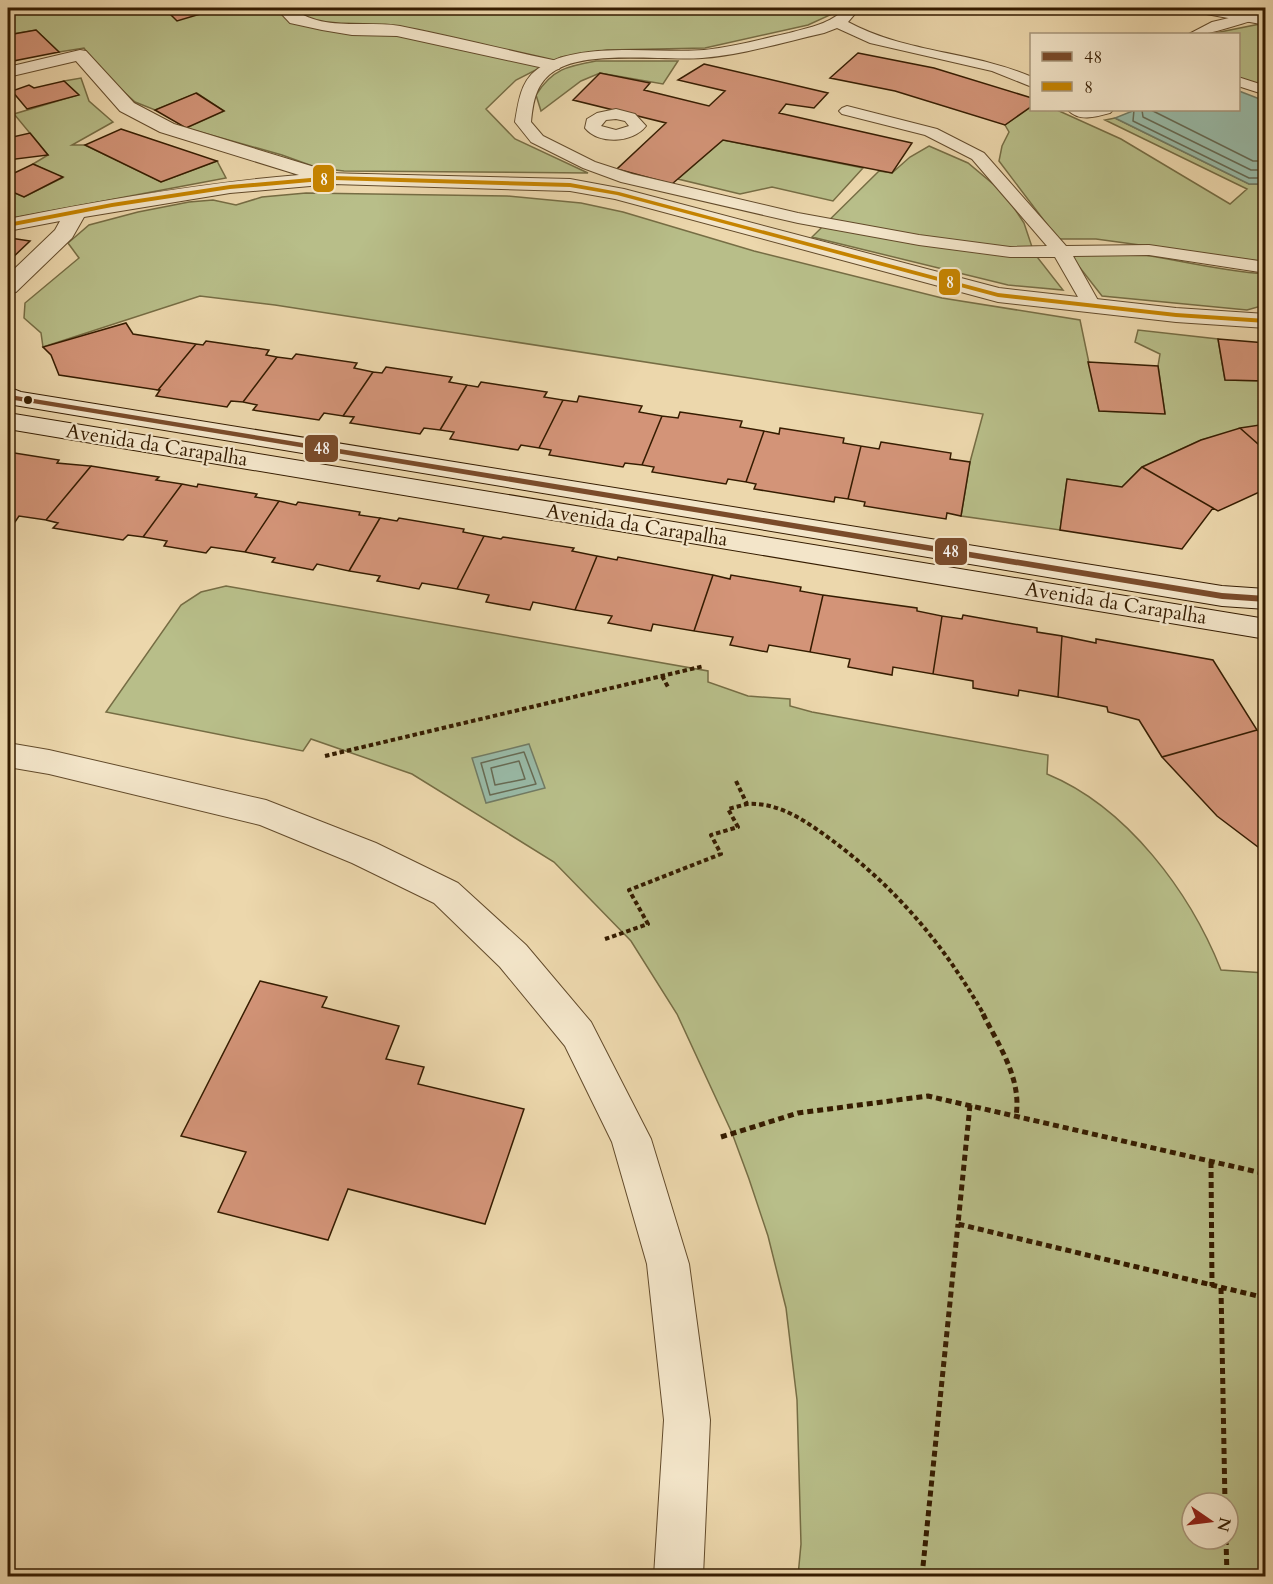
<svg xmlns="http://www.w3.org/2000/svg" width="1273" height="1584" font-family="Cardo,serif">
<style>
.green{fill:#b8be89;stroke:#766d44;stroke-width:1.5;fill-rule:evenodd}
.water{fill:#99baa7;stroke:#717b64;stroke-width:1.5}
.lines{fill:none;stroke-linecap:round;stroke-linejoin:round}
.shore{stroke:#676b54;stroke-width:1.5}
.building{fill:#d39478;stroke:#351c00;stroke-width:1.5}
.lane-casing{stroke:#634b2b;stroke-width:2}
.street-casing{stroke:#634b2b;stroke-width:2}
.secondary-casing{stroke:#351c00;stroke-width:2}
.path-far1{stroke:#351c00;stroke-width:4;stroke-dasharray:4.5 3;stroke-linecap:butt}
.path{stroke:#351c00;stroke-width:5;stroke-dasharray:6 4;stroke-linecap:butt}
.lane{fill:#f3e5c9;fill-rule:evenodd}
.street{fill:#f3e5c9;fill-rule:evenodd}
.secondary{fill:#f3e5c9;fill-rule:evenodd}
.bus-1-casing{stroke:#f3e5c9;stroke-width:5}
.bus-2-casing{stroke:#f3e5c9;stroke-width:5}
.bus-1{fill:#7a4b2a;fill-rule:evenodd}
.bus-2{fill:#c68400;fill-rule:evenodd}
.bus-dot{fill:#351c00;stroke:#f3e5c9;stroke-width:2}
.labels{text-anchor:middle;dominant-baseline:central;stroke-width:4.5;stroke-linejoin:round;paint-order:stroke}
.street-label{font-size:20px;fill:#351c00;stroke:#f3e5c9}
.line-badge{stroke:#f3e5c9;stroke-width:2}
.badge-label{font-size:16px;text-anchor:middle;font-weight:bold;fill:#fff}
</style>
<rect width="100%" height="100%" fill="#ecd7ac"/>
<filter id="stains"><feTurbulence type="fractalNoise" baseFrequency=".00333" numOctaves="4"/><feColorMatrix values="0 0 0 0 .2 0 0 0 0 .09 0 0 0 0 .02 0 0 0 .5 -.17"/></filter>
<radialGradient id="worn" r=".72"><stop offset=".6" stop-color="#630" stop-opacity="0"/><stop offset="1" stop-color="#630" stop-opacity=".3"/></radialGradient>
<path class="green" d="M8 8H781L830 15 808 25 705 48 607 50 561 57 516 80 486 109 515 139 588 173 344 171 318 168 282 155 186 128 224 111 197 93 155 110 135 102 100 70 84 48 59 52 36 30 8 35Z
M1265 23V88L1239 78 1238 34H1210Z
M596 61H678L663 84 600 73 581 81 541 111 536 95C552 69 568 66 596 61Z
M81 78 89 101 113 122 72 145H85L161 182 217 161 226 178 8 219V190L24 197 62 178 33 164 48 155 14 114 78 95 64 81Z
M1031 106 1032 110H1057L1121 139 1230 204 1247 189 1105 120 1115 118 1249 184H1265V262L1096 239H1058L999 161 1002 146 1009 132 1005 125Z
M723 140 863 168 833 201 772 187 740 194 678 179Z
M929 146 968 163 1005 194 1024 223 1034 253 1063 290 1008 285 812 237 879 171 892 173 910 157Z
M306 193 507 196 581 203 623 212 754 251 942 298 1080 320 1099 411 1165 413 1158 366 1160 354 1135 342 1138 330 1218 339 1225 380 1265 381V424L1201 440 1142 467 1122 487 1067 479 1060 530 961 516 970 462 983 414 275 305 200 296 43 347 41 333 24 318 25 303 79 258 68 243 89 225 138 212 189 202 213 200 236 205 262 197Z
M1134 253C1178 260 1221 271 1265 274V305L1247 310 1102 296 1070 255Z
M226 586 708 671V682L748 696 790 699V706L812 712 1048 755 1047 774C1127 807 1190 892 1221 970L1265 973V1576H798L801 1544 797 1400 786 1308 768 1236 749 1179 732 1133 677 1014 631 941 554 862 412 774 311 739 303 751 106 712 181 605 201 592ZM1192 1503H1228V1539H1192Z"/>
<path class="water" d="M1239 91 1265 101V184H1249L1115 118 1135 110H1238Z
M529 744 545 788 486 803 472 758Z"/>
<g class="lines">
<path class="shore" d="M1134 110 1133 121 1249 178H1266
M1142 110 1143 117 1251 170H1266
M1151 110 1253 161H1266
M524 752 536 784 490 795 481 763Z
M519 761 525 779 495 785 491 768Z"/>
</g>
<path class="building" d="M164 8H215L217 9 177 21Z
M36 30 59 52 8 62V35Z
M858 53 934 68 1032 98V106L1005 125 895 91 830 78Z
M704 64 828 93 814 108 786 104 779 113 912 143 892 173 723 140 672 184 617 169 666 123 573 100 600 73 650 83 644 90 709 106 725 91 678 80Z
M64 81 79 95 27 109 12 91 29 85 34 88Z
M196 93 224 111 186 128 155 110Z
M121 129 217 161 161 182 85 145Z
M30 133 48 155 8 160V138Z
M33 164 63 177 24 197 8 190V176Z
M10 238 30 241 8 262V241Z
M126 323 133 334 196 344 158 390 59 375 51 355 43 347Z
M1218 339 1266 343V381L1225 380Z
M206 341 269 350 266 355 277 357 243 402 231 401 227 407 156 396 160 390H158L196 344 203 345Z
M296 354 357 363 354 368 373 372 343 416 324 413 319 420 253 410 257 405 243 402 277 357 292 359Z
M1088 362 1158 366 1165 414 1099 411Z
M386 367 452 377 449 382 467 385 440 430 424 428 420 434 350 423 354 417 343 416 373 372 382 373Z
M481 382 547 392 544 397 563 400 539 448 521 445 518 450 450 439 454 432 440 430 467 385 478 387Z
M579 396 642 406 639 412 662 416 642 465 625 463 623 467 549 455 551 450 539 448 563 400 577 402Z
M680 412 742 421 740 427 764 431 746 482 728 479 726 484 652 472 654 467 642 465 662 416 678 418Z
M1266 424V451L1240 428Z
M780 428 844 438 843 443 861 446 848 499 835 497 834 502 754 489 756 484 746 482 764 431 779 434Z
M1240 428 1266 451V489L1218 511 1142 467 1201 440Z
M881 442 951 453 950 459 970 462 961 516 947 513 946 519 864 506 865 502 848 499 861 446 879 449Z
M8 452 59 460 57 463 91 466 46 520 19 516 15 522 8 521Z
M91 466 159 477 156 480 182 484 143 537 128 535 123 540 53 528 58 523 46 520Z
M1142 467 1213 508 1182 549 1060 530 1067 479 1122 487Z
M182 484 197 487 198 484 257 494 255 497 279 501 245 552 211 547 206 553 164 546 167 541 143 537Z
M279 501 296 505 298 502 360 512 359 515 380 518 349 571 317 564 313 570 272 562 275 558 245 552Z
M380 518 397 521 399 518 464 529 463 532 484 536 457 589 422 583 419 589 377 581 380 576 349 571Z
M484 536 501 539 503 537 574 548 572 551 597 556 575 610 533 602 530 610 486 602 489 595 457 589Z
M597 556 617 560 618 557 713 575 694 631 653 624 651 631 608 623 612 616 575 610Z
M713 575 730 579 731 575 801 587 800 591 823 595 810 652 769 645 767 652 730 645 733 637 694 631Z
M823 595 917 608V611L942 616 933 674 893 667 892 675 848 667 850 659 810 652Z
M963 615 1037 628V632L1062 636 1058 697 1019 690 1018 696 973 688V681L933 674 942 616 962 619Z
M1062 636 1096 643V639L1213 660 1257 730 1162 757 1139 720 1108 712 1107 707 1058 697Z
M1257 730 1266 738V853L1217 816 1162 757Z
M260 981 327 997 322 1007 399 1026 386 1059 424 1067 418 1084 524 1109 485 1224 348 1189 328 1240 218 1212 246 1152 181 1136Z"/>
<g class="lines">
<defs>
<path id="lane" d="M846 8H860L848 22C905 53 972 51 1032 77V87L992 71 870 43 837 28 824 33C784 42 743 55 702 58 663 61 589 50 556 70 536 82 533 101 531 122L543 136 595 162 632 174 798 213 919 235 1010 247 1047 246 972 159 925 135 842 114 839 111 842 108 847 106 937 129 984 153 1066 246 1149 245 1266 262V273L1149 255 1073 256 1100 304 1098 308H1084L1082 304 1055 257H1010L919 245 798 223 621 182 583 168 531 142 515 122C518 105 520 84 534 72 570 39 658 54 704 50 733 47 761 39 789 33 811 27 830 24 846 8Z
M1250 13 1255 14 1257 17 1255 20C1234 25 1210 36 1189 34L1212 22Z
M1238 77 1266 86V95L1238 86Z
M616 109 635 114 646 126C633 143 599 145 585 128L587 119 597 113ZM616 119 625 121 629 126 616 130 601 126 606 120Z
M1068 110H1113L1110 113C1096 117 1079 122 1068 110Z"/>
<path id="street" d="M276 8H293C321 32 366 20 400 26 451 36 502 49 553 60L559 61 562 65 559 69 553 70 397 36 352 35 322 30 290 23Z
M1193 8H1226L1266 15V25L1201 13Z
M80 50 86 51 134 103 174 124 321 169 324 173 570 179 624 189 999 288 1176 308 1266 314V328L1176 322 998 302 615 199 570 191 333 184 230 193 84 217 72 238 16 292 8 294V275L55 230 60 221 8 231V219C104 200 201 183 299 175L160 132 120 111 76 61 8 77V67Z
M8 743 49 750 266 800 376 843 458 883 526 945 591 1022 651 1139 689 1264 710 1420 703 1576H654L664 1420 647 1264 612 1142 565 1046 500 967 434 903 352 863 260 825 49 774 8 767Z"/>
<path id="secondary" d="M8 387 21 392 1222 586 1266 589V609L1222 606 14 405 8 404Z
M8 413 1266 619V639L8 429Z"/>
</defs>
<use href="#lane" class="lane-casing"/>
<use href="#street" class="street-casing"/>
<use href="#secondary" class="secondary-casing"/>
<path class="path-far1" d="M662 676 668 687
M325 756 704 666
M736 781 747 804C780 802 807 822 833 841 896 888 945 946 984 1015
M605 939 648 924 629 890 721 854 711 835 738 827 728 809 747 804"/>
<path class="path" d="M983 1014C999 1046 1022 1079 1016 1116
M970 1105 958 1224 1266 1298
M721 1137 798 1113 928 1096 1266 1174
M1211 1162 1212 1286
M1221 1288 1225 1503
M1226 1539 1227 1576
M922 1576 958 1224"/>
<use href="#lane" class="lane"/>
<use href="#street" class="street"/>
<use href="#secondary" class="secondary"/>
<defs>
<path id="bus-1" d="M8 392 16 396 1222 593 1266 596V602L1222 599 14 400 8 397Z"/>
<path id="bus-2" d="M333 176 570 183 619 192 998 293 1176 313 1266 319V323L1176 317 998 297 617 195 570 187 333 180 230 189 112 207 8 227V223L112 203 230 185Z"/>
</defs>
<use href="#bus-1" class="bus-1-casing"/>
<use href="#bus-2" class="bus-2-casing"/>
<use href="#bus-1" class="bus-1"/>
<use href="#bus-2" class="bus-2"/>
</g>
<circle class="bus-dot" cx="28" cy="400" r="5"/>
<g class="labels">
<g class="street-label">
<text transform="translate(157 445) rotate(9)">Avenida da Carapalha</text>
<text transform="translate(637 525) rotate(9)">Avenida da Carapalha</text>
<text transform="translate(1116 603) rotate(9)">Avenida da Carapalha</text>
</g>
</g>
<g class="line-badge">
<rect x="312" y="164" width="23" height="29" rx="6" fill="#c68400"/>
<rect x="938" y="268" width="23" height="28" rx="6" fill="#c68400"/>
<rect x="304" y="434" width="35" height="29" rx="6" fill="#7a4b2a"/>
<rect x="934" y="537" width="34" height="29" rx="6" fill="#7a4b2a"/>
</g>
<g class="badge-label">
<text x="324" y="185">8</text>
<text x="950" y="288">8</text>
<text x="322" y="454">48</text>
<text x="951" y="557">48</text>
</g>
<rect width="1273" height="1584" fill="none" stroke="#ecd7ac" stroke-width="30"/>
<rect x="9" y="9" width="1255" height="1566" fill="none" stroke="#351c00" stroke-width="3"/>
<rect x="15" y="15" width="1243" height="1554" fill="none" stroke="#351c00" stroke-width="1.5"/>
<rect x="1030" y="33" width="210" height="78" fill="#f3e5c9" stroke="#a79579" stroke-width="1.5"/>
<rect x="1042" y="52" width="30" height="9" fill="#7a4b2a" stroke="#a79579" stroke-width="1.5"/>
<text x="1084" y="63" font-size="18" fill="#351c00">48</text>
<rect x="1042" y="82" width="30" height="9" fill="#c68400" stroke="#a79579" stroke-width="1.5"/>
<text x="1084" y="93" font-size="18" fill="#351c00">8</text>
<g transform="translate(1210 1521) rotate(104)"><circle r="28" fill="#f3e5c9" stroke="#a79579" stroke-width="1.5"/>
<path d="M0-4.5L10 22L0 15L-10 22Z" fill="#8f2418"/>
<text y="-9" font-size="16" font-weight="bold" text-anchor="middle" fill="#351c00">N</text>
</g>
<rect width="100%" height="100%" filter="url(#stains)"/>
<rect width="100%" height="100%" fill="url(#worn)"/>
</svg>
